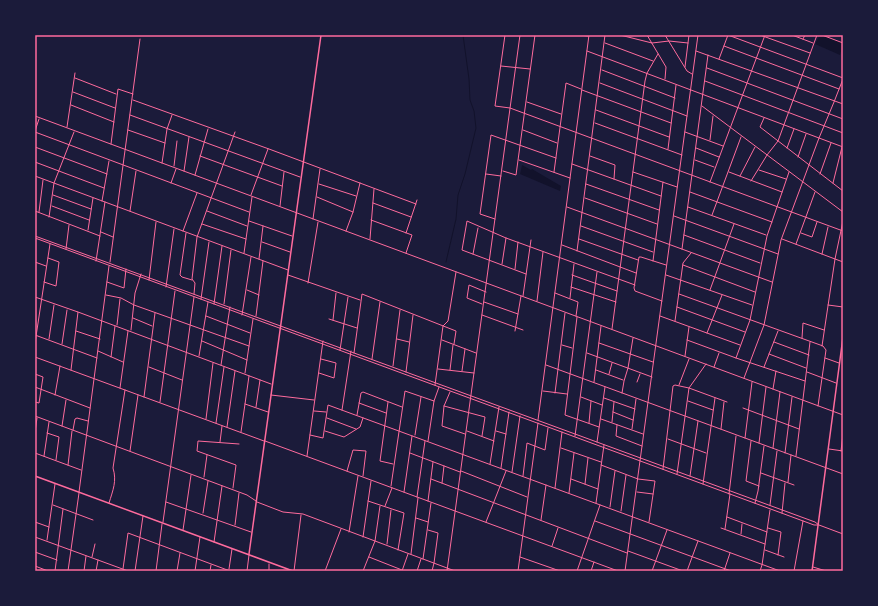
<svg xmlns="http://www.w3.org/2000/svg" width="878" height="606" font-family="Jost,sans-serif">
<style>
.water{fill:#12122b}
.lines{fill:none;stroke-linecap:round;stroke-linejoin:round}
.stream{stroke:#12122b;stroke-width:1}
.minor{stroke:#ff6b9d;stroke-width:1}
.tertiary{stroke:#ff6b9d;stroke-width:1}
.secondary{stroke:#ff6b9d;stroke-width:1}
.primary{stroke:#ff6b9d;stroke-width:1.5}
.trunk{stroke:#ff6b9d;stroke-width:1.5}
.neatline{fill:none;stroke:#ff6b9d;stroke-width:1.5}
</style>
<rect width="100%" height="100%" fill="#1b1b3a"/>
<path class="water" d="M820 35 843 43 840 55 815 44Z
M522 165 531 170 532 169 561 186 560 191 520 174Z"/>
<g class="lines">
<path class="stream" d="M446 262 456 219 458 195 465 174 476 128 474 111 470 100 469 79 463 35"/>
<path class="minor" d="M505 35 495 106 510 108 843 231
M579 35 588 36
M620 35 652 43 669 41 688 43
M647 35 666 67 665 79
M665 35 687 71 692 74
M728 35 843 78
M760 35 810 53
M792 35 813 43
M822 35 843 43
M803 39 805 35
M605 43 653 61
M724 46 839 89
M587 51 843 147
M696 51 843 104
M719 59 728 35
M501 66 530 69
M685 67 689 35
M707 68 843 119
M602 70 675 98
M75 78 116 94
M705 81 843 133
M600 83 687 116
M582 90 671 123
M73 92 115 108
M35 100V106
M133 100 269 149 416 204
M527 102 561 114
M71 105 114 122
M702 106 843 212
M596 110 669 137
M130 115 300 177
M764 118 760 127 843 191
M595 123 682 155
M67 127 75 73
M128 130 165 143
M523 130 557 143
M35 131 39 119
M35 132 249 212
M685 132 723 146
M710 140 713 116
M111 144 118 89 133 94
M35 147 107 174
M696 148 719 157
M787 148 794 129
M668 149 676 85
M200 156 282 186
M590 156 615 165 614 179
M798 157 806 134
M519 160 570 178
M695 160 714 167
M35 162 104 188
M162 163 167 129 172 115
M572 164 661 196
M174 166 177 141
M759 170 786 179
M184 171 189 137
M503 171 516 175 535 35
M554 172 566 83 581 89
M633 172 677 187
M729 172 782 192
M486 174 501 176
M820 174 831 143
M195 175 208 129
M35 176 288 270
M740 176 755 147
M751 181 767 155 778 141 817 35
M710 182 765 35
M171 183 176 169
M833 183 842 147
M319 184 356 196
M586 184 659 210
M690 192 772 222
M53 195 91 209
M251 195 268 149
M317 197 353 212
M585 198 657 224
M102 201 109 161
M373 203 411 217
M52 206 89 220
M280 206 284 172
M567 207 772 282
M688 207 766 235
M35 211 100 236
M130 211 136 171
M207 211 247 226
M39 212 43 180
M712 215 741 137
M674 216 778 254
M49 217 54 183 74 132
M313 219 320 169
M495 219 480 214 491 135 556 158
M371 220 412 235 406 253
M249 221 292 236
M202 224 246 239
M581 226 653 252
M88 230 93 198
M183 231 197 193
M346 231 353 212 360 183
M101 232 113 237
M186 233 180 275 182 277 192 280
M406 233 417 200
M801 233 812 237 817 222
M684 235 760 263
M370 239 374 189
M579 239 638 260
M782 239 843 262
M262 242 290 252
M796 244 815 192
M562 245 636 273
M66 249 69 225
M682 249 708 55
M577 251 605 35
M244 253 252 197
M473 254 478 228
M822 254 828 227
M259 259 263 226
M96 261 105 202
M653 261 663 182
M35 262 46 266
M502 264 506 238
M683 265 755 292
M515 269 518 242
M526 274 462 250 467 221 506 238 635 285
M288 275 360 300
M572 275 617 291
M666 275 752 305
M149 280 156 222
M44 282 56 286 59 262 48 258
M107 282 124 288 126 269
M308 283 318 222
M166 287 174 229
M571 287 616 302
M247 290 259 295
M710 290 734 224
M555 293 578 302 576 316
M194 294 195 283 192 279 197 237 235 132
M679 294 823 346 826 350 818 406
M106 295 121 298 134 305 249 346
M523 296 531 240
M35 297 78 312 71 370
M570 298 574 264
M201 299 209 242
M537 301 543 252
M662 301 635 291 634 288 639 257H641L666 265
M484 302 518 314
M214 304 222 246
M224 304 231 250
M482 304 467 298 469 285 486 292
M828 305 843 307
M677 307 745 332
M78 312 271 384
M242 315 251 257
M482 315 523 330
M206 316 250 333
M256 316 263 261
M660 316 740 345
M577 317 565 415 599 427
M133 318 152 326
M329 319 357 328
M333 320 336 293
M675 321 683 263 691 253
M117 325 120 299
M612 329 645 81 647 73 658 54
M131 330 135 293 141 274
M76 331 100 339
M515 331 521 296
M707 333 722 295
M35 335 97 358
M802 338 803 323 824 330
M49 339 54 305
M397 339 409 342
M442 340 476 353
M687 340 736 358 805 381
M202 341 247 360
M774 342 809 355
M35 343 50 244
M599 343 653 362
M62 344 67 310
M562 345 572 348
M822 346 835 259 843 221
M340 350 348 297
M98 351 123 362
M354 353 362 294 456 331 454 344
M587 353 652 377
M769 354 806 368
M199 356 208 302
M685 356 689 327
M111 357 115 326
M736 358 750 320 767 236 789 172
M825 358 839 363
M372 359 380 302
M221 365 230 307
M546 365 843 474
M393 366 400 310
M149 367 182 380
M714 367 719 353
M764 367 778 331
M438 369 474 373
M450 370 453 345
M596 370 623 380
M462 371 465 349
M406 372 413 315
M807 372 836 383
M245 373 253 319
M319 373 334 378 336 363 321 359
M35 374 43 377 39 403 35 402
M609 374 612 363
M744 378 764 325 781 240 819 138 834 102 843 79
M594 382 601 326
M637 382 640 374
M435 385 443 326 448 321 456 272
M679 385 689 359
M35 387 90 408
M120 388 128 331
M773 389 776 371
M543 391 567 394
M450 392 444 406 442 426 465 434
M555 393 565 313
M622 393 624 381 628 368 633 338
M55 395 60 366
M271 395 314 400
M144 397 155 313
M581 397 602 405
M604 398 635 409
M688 401 713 410
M160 402 175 291
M388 402 380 461 393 464
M359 403 386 413
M245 404 268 412
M444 406 485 417 482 436
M256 407 260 380
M743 408 799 429
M342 410 351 351
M314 411 326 412
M613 412 633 420
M357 415 361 393 363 392 402 407
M35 416 247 495 256 501
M327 418 356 429
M206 419 213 363
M601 419 643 434
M538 420 589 35
M612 422 614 402
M216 423 224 367
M589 423 591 401
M617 425 616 436 642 446
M62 426 66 400
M227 427 235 371
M632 429 636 399
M721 429 724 402
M73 430 75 419 77 418 88 421
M325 431 344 437 360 427 363 418
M467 431 494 441
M496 431 506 434
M35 432 37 418
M241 432 249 376
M47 433 59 437 56 460
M310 435 323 438 328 405 780 571
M415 435 421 397
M575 436 597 272
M745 438 752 382
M668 439 706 453
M428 441 434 401 439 387
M751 441 746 481 759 486
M220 442 222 426
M597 442 605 387
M759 443 766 387
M561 448 601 462
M773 448 780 392
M829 449 843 451
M130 451 138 395
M841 451 843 434
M35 453 81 470
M410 453 460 472
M785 453 792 397
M44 456 49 422
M307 456 323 341
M796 456 810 342
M490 464 499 407
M68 465 72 431
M601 465 638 479 655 481 649 522
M501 468 509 412
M663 469 673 386 675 385 689 388 727 402
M347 471 353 450 366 451 363 476
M461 471 527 497
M512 472 520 416
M761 473 794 485
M677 474 689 388 706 364
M523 476 527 443 545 450 548 428
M690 476 698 421
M204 477 207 455
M431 479 627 553
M571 479 598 489
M788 482 791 455
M442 483 444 466
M585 484 588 458
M703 484 715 398
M391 486 405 391 434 401
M233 488 236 465 197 451 198 441 239 444
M555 488 562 432
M404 492 412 436
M637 492 653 494
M569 493 574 453
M729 494 736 436
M417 497 425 441
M368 501 404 513 398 550
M428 501 433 462
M166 502 251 532
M109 503C113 490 117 481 113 468L125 390
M596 503 604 445
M755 503 758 491 764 446
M53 505 93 520
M770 505 777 451
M385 506 392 488
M610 507 615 471
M621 511 626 475
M203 513 208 481
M782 513 785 483
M727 517 767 532
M416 518 428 522
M541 520 546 485
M595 521 731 571
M35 522 49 527
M486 522 506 471
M235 525 239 493
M721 528 765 544
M768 528 781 532 778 555
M725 529 730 494
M183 530 191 475
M428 530 438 533 434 563 432 571
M349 532 358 476
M741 534 742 524
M35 537 128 571
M363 537 371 481
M47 540 55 484
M214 542 222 486
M387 544 391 510
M552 546 558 528
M765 550 784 557
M628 551 683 571
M35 552 57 560
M411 554 418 498
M92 557 95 544
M369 557 402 570
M520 557 560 571
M423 559 431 503
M269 564V571
M35 566 48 571
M813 567 826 571
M123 569 128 533 230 571
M229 569 232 549
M55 571 63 509
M68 571 79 493
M84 571 86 556
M96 571 98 560
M135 571 143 516
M177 571 180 553
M195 571 200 537
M210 571 211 565
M294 571 301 515
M325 571 341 529
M363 571 375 541 380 506
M402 571 408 554
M417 571 421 559
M577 571 600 505
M591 571 594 562
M652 571 667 530
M687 571 698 541
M724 571 730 553
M760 571 762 565 770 510
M794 571 803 521"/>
<path class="tertiary" d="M35 116 843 415
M35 236 815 522 819 525 843 534
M35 238 814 525H818
M110 262 140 39
M265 441 618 571
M79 492 109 266
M257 502 283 512 303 514 455 571
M163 522 194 297
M447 571 520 35
M518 571 538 423
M625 571 698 35"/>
<path class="secondary" d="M35 357 264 441
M156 571 162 524
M247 571 249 555"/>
<path class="primary" d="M249 554 321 35
M812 571C823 493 832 415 843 337"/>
<path class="trunk" d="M35 476 293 571"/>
</g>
<rect width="878" height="606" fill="none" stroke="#1b1b3a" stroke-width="72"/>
<rect x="36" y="36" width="806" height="534" class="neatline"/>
</svg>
